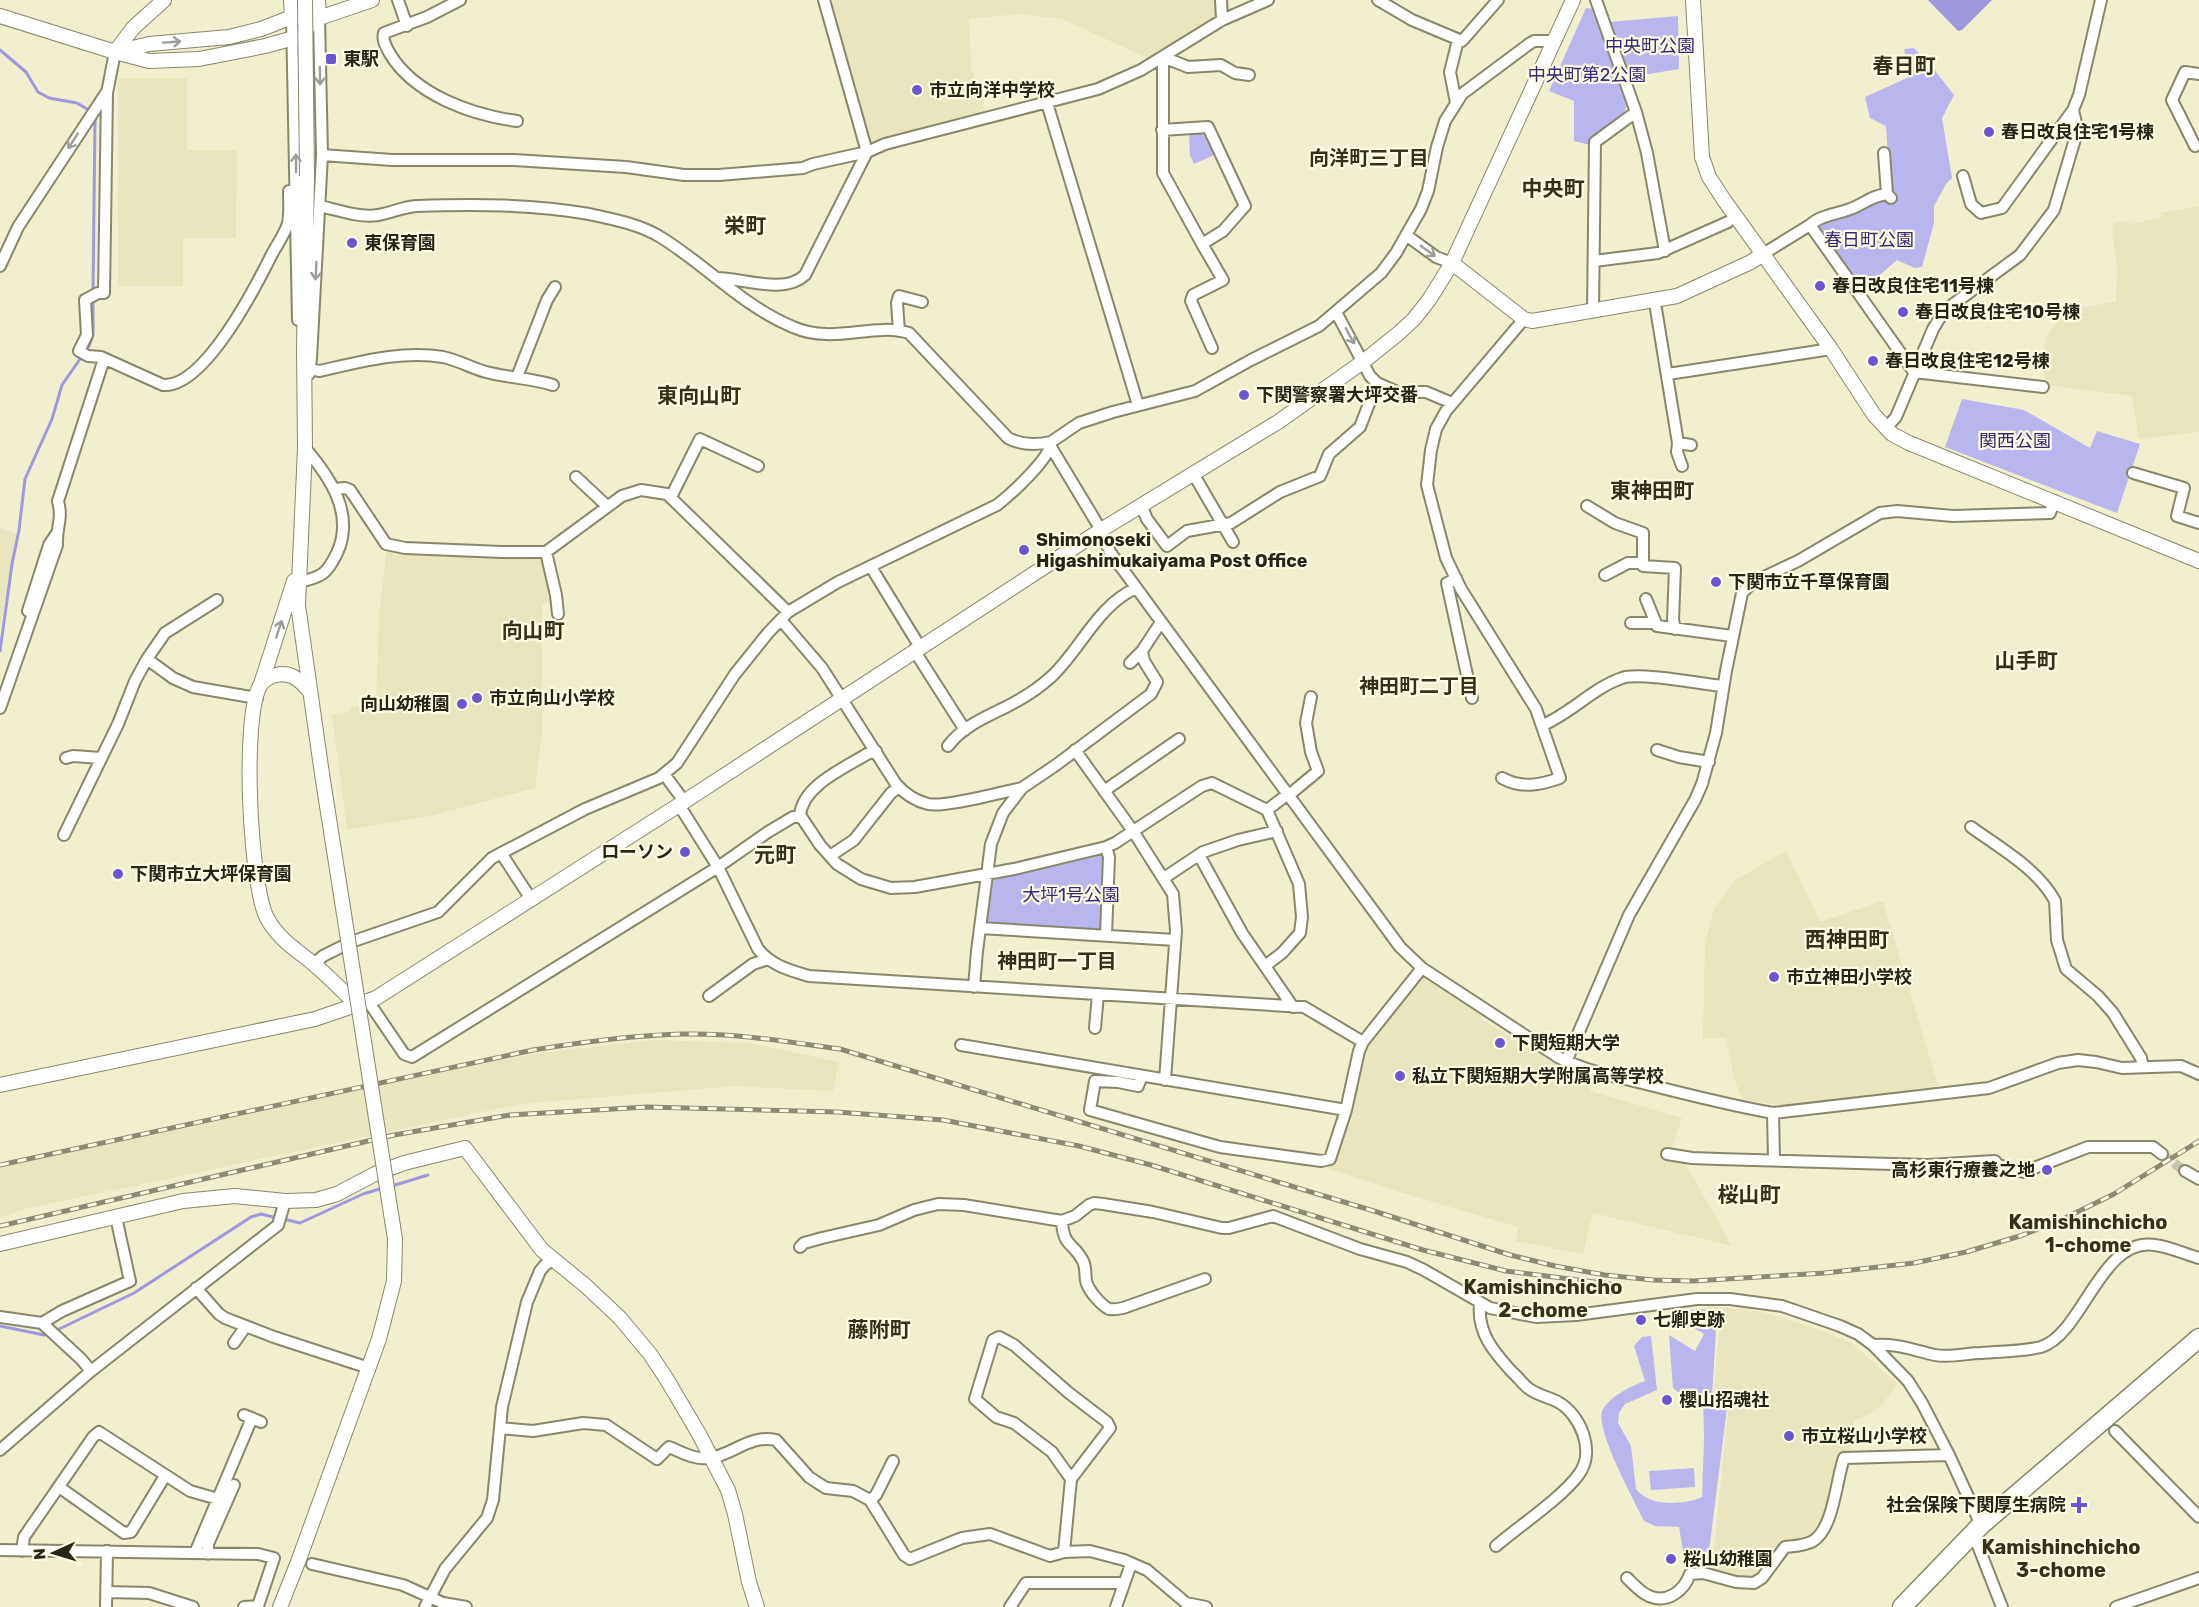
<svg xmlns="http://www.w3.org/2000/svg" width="2199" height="1607" font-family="Rubik,'Noto Sans JP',sans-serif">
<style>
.built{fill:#e9e5bf}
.green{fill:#b9b6ed}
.water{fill:#9e99dc}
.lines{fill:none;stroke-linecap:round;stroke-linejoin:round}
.stream{stroke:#9e99dc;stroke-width:3}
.street-tunnel{stroke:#c9c7ab;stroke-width:10;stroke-dasharray:10 5;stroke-linecap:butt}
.street-casing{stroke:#89876b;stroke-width:14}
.secondary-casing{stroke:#89876b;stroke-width:16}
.highway-casing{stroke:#89876b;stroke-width:21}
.street{stroke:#fff;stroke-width:10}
.secondary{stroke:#fff;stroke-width:14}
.highway{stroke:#fff;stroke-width:18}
.rail-casing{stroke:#8c8a74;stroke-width:5}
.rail{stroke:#fefce3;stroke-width:3;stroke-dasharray:9;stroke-linecap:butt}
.secondary-bridge-casing{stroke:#89876b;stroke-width:16;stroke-linecap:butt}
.secondary-bridge{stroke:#fff;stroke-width:14}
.oneway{stroke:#9d9d98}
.poi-dot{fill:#6b56cf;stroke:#fefce3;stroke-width:2}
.labels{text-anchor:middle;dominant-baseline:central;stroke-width:4.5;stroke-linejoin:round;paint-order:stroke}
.park-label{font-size:18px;fill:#372775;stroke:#fefce3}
.poi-label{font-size:18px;font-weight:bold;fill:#262519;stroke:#fefce3;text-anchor:start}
.neighbourhood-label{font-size:20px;font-weight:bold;fill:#343118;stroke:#fefce3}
.quarter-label{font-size:21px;font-weight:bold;fill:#343118;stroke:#fefce3}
</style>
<rect width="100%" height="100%" fill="#f2efd0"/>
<path class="built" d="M829 0H1217V18L1151 60 1063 19 1019 14 969 19 971 67 986 113 975 114 883 141 872 142Z
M118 78H187V150H237L236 238H183V286H118Z
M2199 206V432L2139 439 2132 396 2047 385 2041 361 2047 336 2068 307H2085L2116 302 2117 266 2112 232 2113 224 2124 221 2130 224 2161 218V213Z
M0 528 16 534 0 628Z
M387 549 395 551 545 556 553 599 542 604V736L535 788 431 816 347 830 332 714 350 711V707L376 704 379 616Z
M1786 851 1820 922 1883 901 1938 1086 1779 1105 1742 1100 1734 1078 1726 1038H1703L1705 943 1714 909 1735 880Z
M1424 978 1480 1015 1481 1019 1569 1069 1595 1078 1590 1091 1682 1118 1670 1153 1681 1156 1732 1246 1593 1213 1583 1254 1516 1241 1518 1227 1403 1193 1327 1168 1336 1163 1368 1048 1418 981Z
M653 1040 750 1043 839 1062 833 1091 735 1086 520 1104 25 1209 0 1218V1162L531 1054Z
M1707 1306 1759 1311 1821 1330 1853 1344 1897 1383 1883 1404 1870 1414 1854 1421 1850 1452 1840 1454 1830 1504 1811 1537 1772 1561 1752 1578 1736 1577 1712 1569 1729 1401 1713 1396 1719 1330 1706 1323Z"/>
<path class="green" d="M1586 8 1593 9 1628 103 1623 115 1589 138 1590 145 1574 141V101L1549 91Z
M1678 16 1679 69 1630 77 1609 22Z
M1914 48 1933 68 1954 95 1942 118 1952 178 1946 184 1934 206V223L1922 267 1915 268 1897 260 1866 287 1858 286 1817 227 1818 223 1890 190 1886 126 1870 118 1865 97 1909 77 1904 49Z
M1201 133 1207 139 1214 155 1194 164 1190 155 1189 134Z
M1962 399 2024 410 2090 448 2097 431 2140 444 2117 513 1945 447Z
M1101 853 1105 857 1103 927 1099 932 988 926 986 920 991 885 996 877Z
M1706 1309 1705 1323 1716 1330 1712 1397 1728 1400 1707 1567 1686 1569 1679 1527 1655 1526 1644 1521C1635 1501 1593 1427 1603 1409 1613 1394 1630 1387 1645 1381L1634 1346 1642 1337 1651 1336 1657 1390 1625 1404 1619 1413 1618 1423 1631 1446 1636 1489C1649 1507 1684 1505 1702 1497L1704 1440 1703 1395 1678 1392 1673 1388 1669 1335 1695 1351 1704 1334 1682 1321 1681 1315 1690 1310Z
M1694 1468 1695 1487 1651 1490 1649 1471Z"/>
<path class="water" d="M1928 0H1992L1962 30 1958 31Z"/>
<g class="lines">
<path class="stream" d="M0 50 26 72 38 92 49 98 77 103 87 109
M93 292 95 120
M0 651 12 564 19 530 25 479 52 419 62 385 89 346 93 335V298
M392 1186 428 1175
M283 1219 300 1223 363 1194 383 1188
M0 1326 44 1335 49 1333
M55 1331 134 1293 251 1217 261 1214 277 1218"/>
<path class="street-tunnel" d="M2162 1154 2185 1171"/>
<defs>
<path id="street" d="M398 0 407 26
M460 0 427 17 384 33C382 40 386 47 390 54 415 95 472 115 517 121
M1221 0 1222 20
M1378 0 1412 20 1462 41 1498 0
M1596 0 1636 112 1647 153 1665 251
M292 17 298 320
M115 52 107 93 104 293H98L85 300 87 335 79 351 88 356 101 357 163 385C204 388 255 288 271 256 276 246 285 234 288 223 290 214 289 201 289 191H297
M1163 57 1188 67 1221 65 1235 73 1249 75
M1047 103 1138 405
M1456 103 1450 72 1458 40
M1162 130 1208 127 1245 206 1223 231 1202 244 1163 173V57
M2195 146 2172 100 2185 72 2199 74
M1884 153 1887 194
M322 155 392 160H514L626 167 684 175H719L803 168 813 164 867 152 885 144 1098 89 1141 70 1222 20 1268 0
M1963 176 1971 204 1981 213 2002 208 2073 110 2079 95 2101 0
M320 206C338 210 359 218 378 215 392 213 401 207 417 206 474 204 533 204 589 214 613 219 642 225 662 238 707 266 744 307 793 327 834 345 872 322 909 333L1008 438C1021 445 1037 445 1051 442
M1810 225 1914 372 2043 387
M1406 235 1436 257 1452 263
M1202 244 1223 280 1193 295 1191 301 1212 348
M1763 254 1810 225C1822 214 1841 214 1855 207 1868 201 1872 196 1887 194L1891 198
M1594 261 1658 253 1728 222
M0 266 18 227 106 93
M716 278C743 278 784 295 805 275L867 152 824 0
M1656 309 1678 443 1691 445
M1593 311 1595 142 1636 112
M1336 312 1370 376 1377 383 1397 392H1426L1452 403
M899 331 897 303 899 296 922 302
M309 369 320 371C359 362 403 350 443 357 458 360 471 368 486 372 509 378 531 378 553 385
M309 374 311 358 322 155 319 18
M1668 374 1831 349
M517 377 547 300 555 287
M1886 428 1896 417 1933 329 1944 311 2020 255 2054 210 2075 139 2076 123 2073 110
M1678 443 1677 452 1682 466
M1051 447 1101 530 1110 552 1400 947 1422 968 1558 1057C1584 1071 1614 1076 1642 1083 1685 1094 1728 1105 1773 1113L1989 1088 2058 1063 2078 1060 2096 1062 2122 1068 2181 1066 2199 1074
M2133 473 2184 488 2177 516 2199 523
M1194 475 1233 542
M576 477 607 506
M334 489 345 488 350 490 386 544 405 548 502 552H546L622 496 641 490 667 494 788 612
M671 497 700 439 758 466
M1141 505 1147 519 1167 546 1187 531 1231 523 1280 492 1320 476 1329 454 1360 427 1377 383
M1587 506 1615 523 1643 533V566L1675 568 1673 620 1675 629
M546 552 556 595 558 614
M871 567 920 647
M1605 575 1628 563H1643
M1456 578 1447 583 1472 698
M299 582C322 577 327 574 337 553 355 514 330 477 305 448
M1646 599 1657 626 1732 636
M28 611 49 545 57 533
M781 620 822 668 896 784C904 793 916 801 928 804 944 808 1002 792 1022 788
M1631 623H1656
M914 650 965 730
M147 659 173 678 193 687 257 698
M1130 663 1142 651 1161 622
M0 708 57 545C56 527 63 520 58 501L104 359
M1543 725C1571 713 1593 688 1622 678 1641 672 1701 684 1723 686
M948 746C965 723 993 715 1017 701 1028 695 1041 686 1051 677 1081 649 1097 606 1136 588
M1075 750 1133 831 1173 894 1176 931 1165 1080
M1657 750 1679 757 1709 762
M876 751 867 754C845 768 803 785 800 815L820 845 837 864 861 879 891 888 915 887 1014 869 1106 847 1115 843 1202 786 1212 783 1267 810 1288 794
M66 758 73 756 101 758
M664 774 684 801
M1502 778C1522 789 1540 785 1560 778L1536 709 1461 589 1446 558 1427 485 1431 450 1436 429 1446 411 1524 319
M1104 791 1179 739
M1289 795 1318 771 1311 752 1306 723 1311 697
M679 805 718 867 758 949C772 966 789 970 809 976L1304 1007 1363 1042
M1971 827C2000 848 2038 869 2055 901L2057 940 2066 969 2098 996 2113 1013 2141 1058 2143 1067
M64 835 118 724 135 681 147 659 165 633 217 600
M501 853 531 899
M1199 855 1242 933 1293 1007
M830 856 854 840 891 793 899 787
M1164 878 1203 852 1238 840 1277 831
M980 928 1175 940
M1106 935 1109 857 1106 847
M314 964 323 956 351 942 438 912 492 858 585 809 659 778 677 763 735 674 768 633 788 612 838 582 997 505C1010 495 1051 458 1051 442L1079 423 1113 412 1195 391 1251 360 1319 326 1381 273 1396 253 1421 209 1428 191 1437 147 1445 121 1462 94 1529 44 1534 41H1555
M1265 966 1282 953 1300 933 1302 917 1299 884 1267 810
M974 987 977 951 991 844 1003 813 1022 788 1056 765 1151 694 1157 682 1144 661 1142 651
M709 996 753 964 768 959
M368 1001 404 1054 412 1057 718 867 768 832 793 817H801
M1095 1028 1098 994
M961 1045 1346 1110
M1566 1062 1629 915 1695 800 1702 784 1716 733 1726 671 1742 593 1753 582 1798 561 1880 513 1897 511 1953 516 2050 513 2054 501
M1142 1076 1138 1086 1118 1082 1095 1081 1090 1110 1220 1147 1321 1161 1330 1159 1346 1110 1359 1051 1363 1042 1422 968
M1773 1113 1774 1160
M1667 1154 1692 1158 1718 1159 1928 1165 1995 1161 1998 1165 2024 1172 2088 1147H2153L2162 1154
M2185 1171 2199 1179
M1062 1221C1063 1247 1074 1243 1083 1261 1087 1269 1084 1277 1087 1284 1090 1292 1101 1305 1109 1309 1113 1310 1118 1309 1123 1308L1205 1279
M800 1247 804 1243 822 1238 879 1225 914 1210 938 1204 964 1205 1062 1221 1075 1216 1089 1205 1094 1203 1103 1204 1153 1212 1222 1228H1229L1273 1216 1360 1249 1407 1262 1424 1270 1490 1308 1536 1317 1576 1315 1697 1299H1730L1782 1306 1840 1326 1858 1334 1873 1345 1908 1381 1922 1403 1949 1455 1981 1525
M196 1288 219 1314 225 1318 274 1337 369 1368
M1480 1304C1477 1333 1494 1352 1512 1372 1518 1377 1523 1384 1528 1388 1536 1395 1549 1397 1558 1402 1580 1414 1596 1451 1579 1474 1562 1498 1519 1526 1496 1546
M0 1317 42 1323 81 1359 91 1371
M42 1323 62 1311 130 1281 116 1217
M234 1343 246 1326
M1873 1345C1897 1343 1912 1350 1935 1355 1950 1358 1967 1353 1981 1353 2001 1351 2021 1352 2041 1347 2083 1334 2101 1236 2155 1245 2170 1247 2185 1254 2199 1258
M244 1415 261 1422
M501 1428 533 1431 583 1423 606 1425 657 1459 669 1447C682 1452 694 1460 709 1458 731 1456 750 1434 776 1440L809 1477 818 1483 826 1488 853 1491 870 1500 904 1555 910 1559 962 1538 990 1534 1050 1556 1064 1552 1090 1551 1124 1560 1147 1570 1186 1603 1206 1607
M2115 1431 2199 1517
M0 1450 91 1371 278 1225 285 1201
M59 1487 124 1533 131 1532 165 1476
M870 1500 876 1495 893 1461
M1973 1533 2002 1607
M0 1550 258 1554 274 1558 258 1606 244 1607
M22 1551 24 1537 93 1437 99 1432 190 1491 218 1499
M1064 1552 1071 1479 1110 1428 1107 1422 1069 1393 1014 1345 999 1337 993 1340 975 1399 996 1417 1014 1423 1052 1452 1071 1479
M195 1553 252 1418
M208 1554V1544L234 1485
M312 1564 403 1585 443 1603 466 1607
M1627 1578C1633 1584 1641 1593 1649 1596 1667 1604 1684 1591 1690 1574L1703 1573 1736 1582 1754 1583 1762 1578 1785 1547C1793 1546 1805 1546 1813 1541 1834 1528 1836 1480 1844 1458L1949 1455
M108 1592 149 1593 193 1607
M106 1607 107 1551
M425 1607 445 1569 487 1518 493 1500 502 1407 527 1302 540 1271 545 1265 553 1260
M1010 1607 1026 1583H1124
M1116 1607 1131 1564
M2116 1607 2199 1578"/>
<path id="secondary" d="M291 0 292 17
M318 0 319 18
M1693 0 1702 157 1709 177 1724 200 1831 349 1874 415 1892 434 1909 443 2199 561
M0 16 115 52 149 61 199 59 265 46 294 38 319 18
M115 52 133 28 164 0
M117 52 149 44 229 37 261 29 292 17 319 18 372 0
M307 176 304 349 305 448 298 605 322 774
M1452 263 1524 319 1532 321 1677 296 1751 262 1763 254
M261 684 294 581
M310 692C301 681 291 671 276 675 271 676 264 680 261 684 241 714 250 886 267 918 278 939 297 950 315 965 330 978 344 992 358 1006
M0 1085 315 1019 376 998 679 805 1101 530 1278 422 1364 361 1399 333 1414 319 1429 300 1452 263 1573 0
M0 1244 183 1201 235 1196 285 1201 316 1200 337 1194 375 1174 404 1163 465 1148 542 1250 586 1286 620 1318 650 1354 666 1378 699 1434 728 1490 735 1514 749 1582 757 1607
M280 1607 298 1562 379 1339"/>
<path id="highway" d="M1902 1607 1981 1525 2199 1338"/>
</defs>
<use href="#street" class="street-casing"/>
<use href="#secondary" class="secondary-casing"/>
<use href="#highway" class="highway-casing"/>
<use href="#street" class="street"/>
<use href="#secondary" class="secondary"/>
<use href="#highway" class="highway"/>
<defs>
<path id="rail" d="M0 1165 533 1050C583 1042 634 1035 684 1034 737 1033 789 1042 840 1049L1377 1212 1510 1255 1555 1266 1605 1275 1653 1280 1693 1281 1825 1273 1914 1263 1966 1252 2020 1236 2061 1220 2114 1194 2199 1141
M0 1226 394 1135 510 1115 647 1107 837 1112 943 1120 1079 1146 1151 1165 1423 1250 1506 1271 1610 1284"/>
</defs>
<use href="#rail" class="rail-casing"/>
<use href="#rail" class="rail"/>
<defs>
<path id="secondary-bridge" d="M305 0 307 176
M322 774 395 1239 394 1281 379 1339"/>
</defs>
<use href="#secondary-bridge" class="secondary-bridge-casing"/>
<use href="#secondary-bridge" class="secondary-bridge"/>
</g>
<defs><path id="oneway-shaft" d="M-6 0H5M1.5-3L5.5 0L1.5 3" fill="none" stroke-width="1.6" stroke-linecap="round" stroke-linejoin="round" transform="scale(1.5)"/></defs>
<g class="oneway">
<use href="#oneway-shaft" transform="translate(172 42) rotate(-4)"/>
<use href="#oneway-shaft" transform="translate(320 76) rotate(89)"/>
<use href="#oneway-shaft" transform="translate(73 141) rotate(123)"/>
<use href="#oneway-shaft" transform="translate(296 163) rotate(-91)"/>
<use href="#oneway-shaft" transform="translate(1428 251) rotate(36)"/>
<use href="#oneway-shaft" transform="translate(316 271) rotate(93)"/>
<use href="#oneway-shaft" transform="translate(1350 336) rotate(61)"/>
<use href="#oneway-shaft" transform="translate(279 629) rotate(-72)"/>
</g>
<g class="poi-dot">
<rect x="325" y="53" width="12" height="12" rx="3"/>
<circle cx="917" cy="90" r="6"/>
<circle cx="1989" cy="132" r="6"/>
<circle cx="352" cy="243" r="6"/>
<circle cx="1820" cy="286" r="6"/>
<circle cx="1903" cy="312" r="6"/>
<circle cx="1873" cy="361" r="6"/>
<circle cx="1244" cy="395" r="6"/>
<circle cx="1024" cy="550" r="6"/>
<circle cx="1716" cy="582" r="6"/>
<circle cx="477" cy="698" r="6"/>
<circle cx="462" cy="704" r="6"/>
<circle cx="685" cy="852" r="6"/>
<circle cx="118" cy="874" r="6"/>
<circle cx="1774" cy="977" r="6"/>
<circle cx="1500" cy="1043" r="6"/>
<circle cx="1400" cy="1076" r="6"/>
<circle cx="2047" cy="1170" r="6"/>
<circle cx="1641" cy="1320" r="6"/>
<circle cx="1667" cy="1400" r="6"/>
<circle cx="1789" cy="1436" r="6"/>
<path d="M2076 1496h6v6h6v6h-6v6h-6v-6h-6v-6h6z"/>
<circle cx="1671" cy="1559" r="6"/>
</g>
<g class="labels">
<g class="park-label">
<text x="1650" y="46">中央町公園</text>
<text x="1587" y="75">中央町第2公園</text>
<text x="1869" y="240">春日町公園</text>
<text x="2015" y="441">関西公園</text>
<text x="1071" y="895">大坪1号公園</text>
</g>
<g class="poi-label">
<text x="343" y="59">東駅</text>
<text x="929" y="90">市立向洋中学校</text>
<text x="2001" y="132">春日改良住宅1号棟</text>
<text x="364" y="243">東保育園</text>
<text x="1832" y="286">春日改良住宅11号棟</text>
<text x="1915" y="312">春日改良住宅10号棟</text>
<text x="1885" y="361">春日改良住宅12号棟</text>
<text x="1256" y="395">下関警察署大坪交番</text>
<text x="1036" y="540">Shimonoseki<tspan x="1036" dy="21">Higashimukaiyama Post Office</tspan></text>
<text x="1728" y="582">下関市立千草保育園</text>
<text x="489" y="698">市立向山小学校</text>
<text x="450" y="704" text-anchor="end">向山幼稚園</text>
<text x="673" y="852" text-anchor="end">ローソン</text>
<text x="130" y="874">下関市立大坪保育園</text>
<text x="1786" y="977">市立神田小学校</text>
<text x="1512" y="1043">下関短期大学</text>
<text x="1412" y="1076">私立下関短期大学附属高等学校</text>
<text x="2035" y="1170" text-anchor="end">高杉東行療養之地</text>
<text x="1653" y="1320">七卿史跡</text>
<text x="1679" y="1400">櫻山招魂社</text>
<text x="1801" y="1436">市立桜山小学校</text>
<text x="2066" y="1505" text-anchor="end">社会保険下関厚生病院</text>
<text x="1683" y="1559">桜山幼稚園</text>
</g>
<g class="neighbourhood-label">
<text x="1369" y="158">向洋町三丁目</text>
<text x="1419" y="686">神田町二丁目</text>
<text x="1057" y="961">神田町一丁目</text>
<text x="2088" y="1222">Kamishinchicho<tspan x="2088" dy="23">1-chome</tspan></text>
<text x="1543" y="1287">Kamishinchicho<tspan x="1543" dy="23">2-chome</tspan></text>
<text x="2061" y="1547">Kamishinchicho<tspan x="2061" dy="23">3-chome</tspan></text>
</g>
<g class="quarter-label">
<text x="1904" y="65">春日町</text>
<text x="1553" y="188">中央町</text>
<text x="745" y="225">栄町</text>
<text x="699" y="395">東向山町</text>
<text x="1652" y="490">東神田町</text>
<text x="533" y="630">向山町</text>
<text x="2026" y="660">山手町</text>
<text x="775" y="854">元町</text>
<text x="1847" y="939">西神田町</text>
<text x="1749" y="1194">桜山町</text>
<text x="879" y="1329">藤附町</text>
</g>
</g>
<g transform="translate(54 1553) rotate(266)" stroke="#fefce3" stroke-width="4.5" paint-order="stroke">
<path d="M0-4.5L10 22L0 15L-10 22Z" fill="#262519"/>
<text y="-9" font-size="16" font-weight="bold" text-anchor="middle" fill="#262519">N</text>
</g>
</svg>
